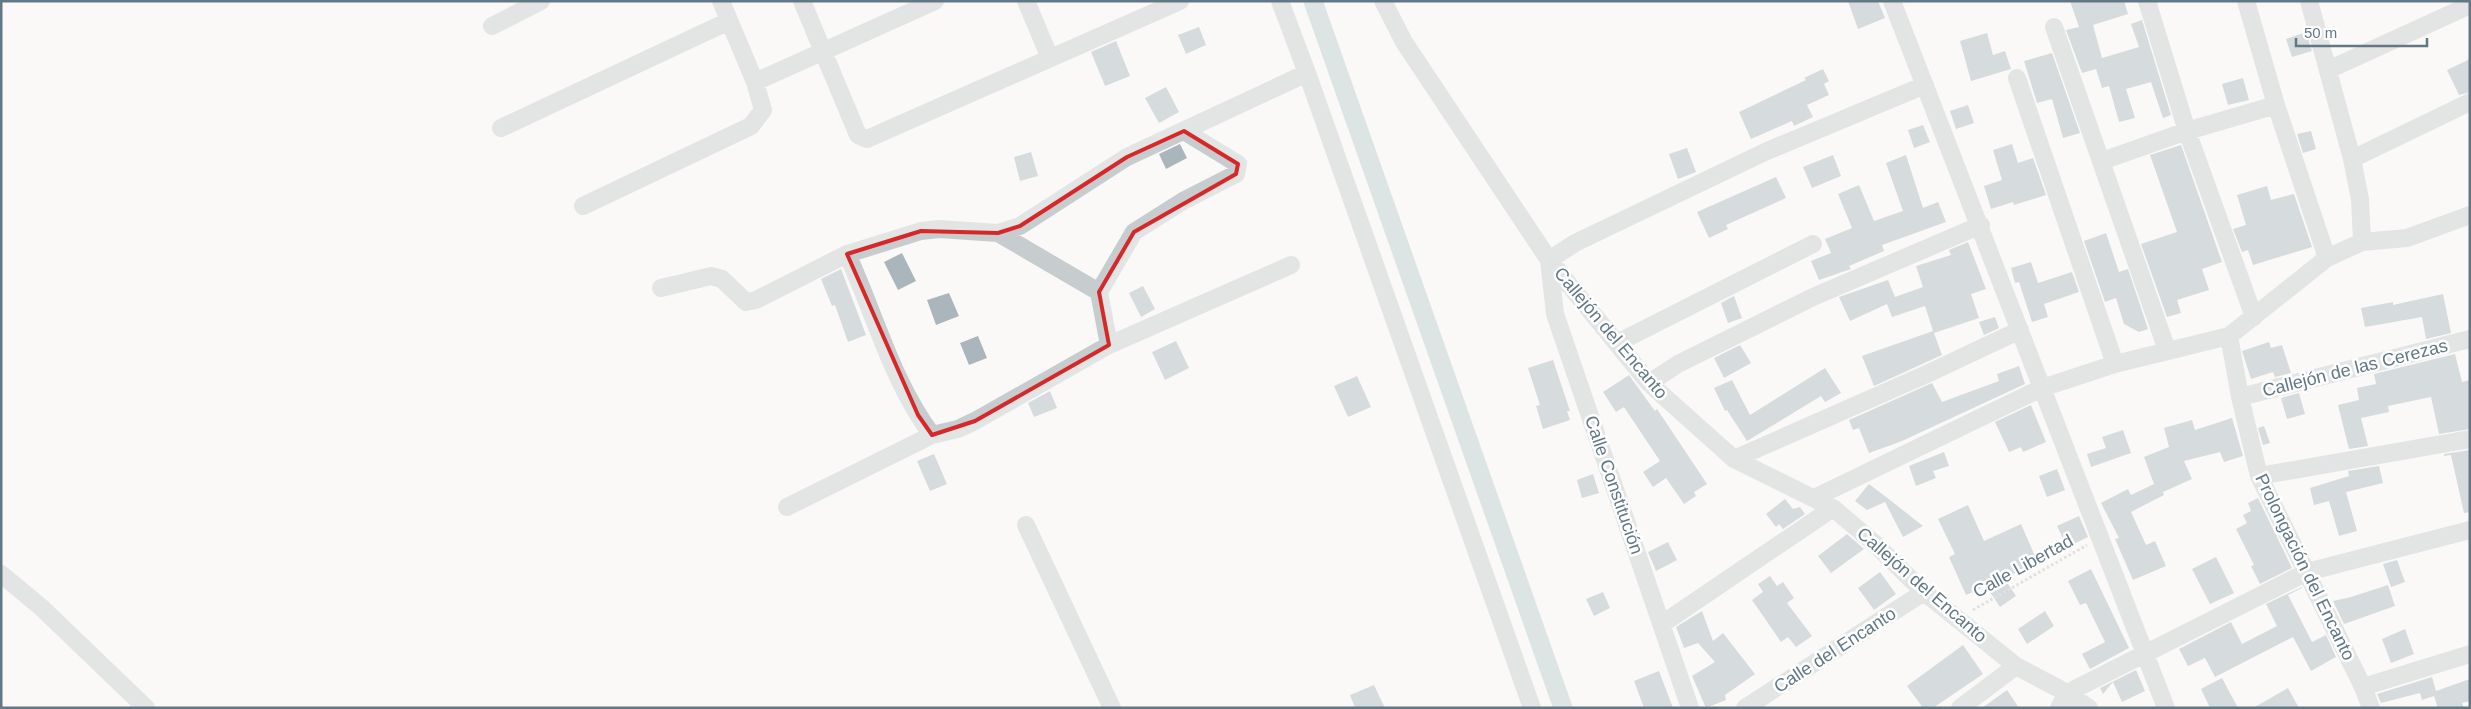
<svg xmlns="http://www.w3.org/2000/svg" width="2471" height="709" font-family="Arial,sans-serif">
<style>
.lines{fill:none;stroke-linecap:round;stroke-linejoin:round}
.canal{stroke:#bbcbcd;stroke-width:19}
.building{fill:#abb6bc}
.path{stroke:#bec2c4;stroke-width:3;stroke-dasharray:2.5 2.5;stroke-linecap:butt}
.street{stroke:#c7cccf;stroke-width:18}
.marked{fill:none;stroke:#d62828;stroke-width:4;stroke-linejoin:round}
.labels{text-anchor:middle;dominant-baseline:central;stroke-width:5;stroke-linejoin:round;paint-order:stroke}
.street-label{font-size:18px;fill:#627985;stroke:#fff}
</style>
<rect width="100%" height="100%" fill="#faf9f7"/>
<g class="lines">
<path class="canal" d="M1313 1 1563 708"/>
</g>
<path class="building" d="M1848 1H1878L1885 18 1858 29Z
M2070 1H2124L2128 14 2093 25 2102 58 2139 47 2131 24 2142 20 2171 115 2163 118 2151 82 2126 89 2135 118 2119 122 2109 86 2102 88 2096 69 2082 73 2066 30 2079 27Z
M1199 27 1206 45 1186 54 1178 35Z
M2306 32 2312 51 2292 57 2286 39Z
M1987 33 1993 55 2005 51 2011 69 1971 81 1960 41Z
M1116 41 1130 76 1105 86 1091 52Z
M2052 53 2080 133 2063 138 2052 99 2037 103 2024 61Z
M2470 59V92L2459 95 2447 70Z
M1823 69 1829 81 1824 84 1829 95 1807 105 1813 117 1794 126 1792 121 1751 139 1739 112 1806 80 1804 78Z
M2243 78 2249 100 2228 105 2222 84Z
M1166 87 1179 112 1159 123 1145 98Z
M1968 105 1974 123 1956 129 1950 111Z
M1923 125 1930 142 1914 148 1908 130Z
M2311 131 2316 149 2303 153 2297 134Z
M1180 144 1187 158 1166 169 1159 154Z
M2012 144 2018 163 2033 158 2046 195 2014 205 2013 202 1991 209 1984 186 2002 180 1993 150Z
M2181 145 2222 262 2202 269 2209 290 2177 300 2181 313 2167 317 2141 244 2177 232 2150 155Z
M1687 148 1696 172 1678 179 1669 154Z
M1031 152 1038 176 1020 181 1014 157Z
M1833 155 1841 176 1812 188 1803 167Z
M1906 155 1923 208 1938 202 1946 222 1882 245 1884 251 1849 266 1851 269 1819 280 1811 261 1831 253 1825 239 1852 228 1838 194 1859 185 1874 221 1903 211 1886 163Z
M1776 177 1786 198 1726 225 1728 229 1709 238 1697 212Z
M2267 186 2271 200 2294 194 2312 247 2253 265 2248 250 2242 252 2233 229 2246 225 2237 195Z
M2106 233 2119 272 2128 269 2148 329 2139 332 2124 324 2116 298 2105 302 2084 241Z
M1968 242 1986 289 1971 294 1979 318 1934 333 1942 355 1874 386 1862 356 1933 331 1925 306 1892 317 1887 304 1850 321 1839 297 1888 280 1895 297 1923 287 1916 266 1951 255 1949 250Z
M902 253 916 281 898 290 884 262Z
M2031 262 2038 283 2072 272 2079 292 2044 304 2048 317 2032 322 2019 282 2015 283 2011 268Z
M841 269 866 335 848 342 835 305 832 306 821 279Z
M1143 286 1155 309 1141 317 1129 293Z
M949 293 959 316 936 325 927 300Z
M2443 294 2451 333 2426 339 2422 317 2365 327 2361 308 2393 302V305Z
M1734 296 1742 318 1728 323 1721 303Z
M1995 317 1999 328 1984 335 1979 322Z
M978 336 987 358 969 365 960 343Z
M1176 341 1189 368 1165 380 1152 352Z
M2269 342 2271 348 2282 345 2291 373 2275 377 2273 372 2251 379 2242 351Z
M1740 345 1751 363 1724 378 1714 358Z
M2455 354 2462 382 2470 380V429L2439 434 2431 397 2388 406 2389 412 2361 418 2368 446 2349 449 2338 405 2359 400 2357 388 2376 384 2374 374Z
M1553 360 1570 411H1567L1570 420 1543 429 1536 406 1540 405 1528 368Z
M2019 366 2025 384 1902 441 1869 453 1859 428 1853 430 1849 420 1932 383 1942 402 1999 381 1997 374Z
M1825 368 1841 393 1825 402 1821 396 1747 441 1727 410 1725 411 1714 388 1732 380 1750 415Z
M1629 375 1655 411 1657 409 1707 484 1694 492 1696 496 1684 504 1666 478 1653 487 1643 472 1660 461 1624 407 1616 412 1603 392Z
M1357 376 1371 407 1348 417 1334 386Z
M1050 391 1057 408 1034 417 1028 403Z
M2299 393 2305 414 2287 419 2281 398Z
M2031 405 2046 442 2023 452 2021 447 2009 452 1995 422Z
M2232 418 2243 456 2224 462 2220 452 2184 461 2192 479 2163 492 2164 495 2131 512 2146 545 2155 541 2166 566 2133 580 2115 539 2119 538 2101 503 2128 489 2131 495 2154 484 2144 457 2169 447 2164 428 2192 420 2195 430Z
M2264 426 2270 443 2263 445 2258 428Z
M2123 430 2131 453 2091 467 2087 454 2106 448 2102 437Z
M2470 450V512L2464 513 2451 455 2444 456V454Z
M1944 452 1949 466 1933 471 1936 478 1916 486 1909 466Z
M934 454 947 484 930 491 917 461Z
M2379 466 2383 483 2346 492 2357 531 2339 536 2329 501 2314 505 2310 488 2349 476 2348 471Z
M2057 469 2065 490 2047 497 2039 476Z
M1593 474 1599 493 1582 498 1577 480Z
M1869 484 1890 500 1923 526 1903 537 1885 502 1867 510 1855 501Z
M2258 498 2292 568 2260 584 2251 566 2254 565 2236 529 2247 523 2243 515 2251 511 2248 503Z
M1785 499 1793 509 1800 507 1805 514 1783 529 1779 524 1776 527 1766 514Z
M1968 505 1984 541 2021 524 2038 563 2004 578 2016 596 2000 607 1986 586 1966 595 1949 557 1955 554 1938 519Z
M2079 516 2088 537 2067 547 2057 526Z
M1847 534 1864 549 1831 573 1818 556Z
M1668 542 1677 560 1656 571 1648 552Z
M2216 557 2234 593 2210 604 2192 569Z
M2397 560 2405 582 2391 587 2383 564Z
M2091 569 2129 648 2090 669 2082 654 2105 642 2086 603 2080 605 2068 581Z
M1880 572 1896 594 1874 610 1858 588Z
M1770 576 1777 586 1783 582 1794 598 1787 603 1812 636 1796 647 1788 637 1781 642 1752 600 1763 592 1758 584Z
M2388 585 2395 606 2344 624 2333 601 2351 597Z
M2302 587V588L2288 595 2312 642 2326 635 2336 657 2311 671 2293 637 2215 677 2205 658 2188 666 2179 649 2231 622 2242 644 2277 626 2266 604Z
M1603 592 1610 608 1594 616 1586 599Z
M1702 611 1713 641 1723 633 1755 674 1725 695 1726 700 1706 708 1692 676 1715 662 1698 643 1684 648 1676 627Z
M2045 611 2054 626 2027 644 2018 629Z
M2405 629 2414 654 2391 663 2382 639Z
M1963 645 1983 674 1933 708H1923L1907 686Z
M2136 670 2145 691 2122 702 2113 682 2103 694 2100 688Z
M1659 671 1673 708H1644L1634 681Z
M2432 677 2436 691 2470 679V701L2462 703 2464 708H2438L2434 696 2422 700 2420 693 2381 703 2377 694Z
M2222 678 2238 708H2210L2201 689Z
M1374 685 1385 708H1355L1350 695Z
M2288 688 2299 708H2253Z
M2007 690 2019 708H1982Z"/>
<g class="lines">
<path class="path" d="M1973 610 2087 545"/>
<path class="street" d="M802 1 858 135 867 139 1180 1
M1026 1 1050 58
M1280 1 1307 73 1532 708
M1383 1 1404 42 1549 260 1649 383 1734 459 1833 508 1873 542 1924 592 2016 666 2067 693 2089 708
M1892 1 2166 708
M2147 1 2187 131 2254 317
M2246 1 2276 105 2327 258
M2309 1 2352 159
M492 26 541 1
M2054 27 2167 350
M2328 70 2470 5
M2017 78 2115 364
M755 82 935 1
M501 128 729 21
M2102 161 2187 131 2276 105
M583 206 751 126 763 110 755 82 721 1
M998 233 1099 292
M2362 242 2407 238 2470 215
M1291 265 1109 345 975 421 958 429 932 435C892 382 875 314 847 254L921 231 939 229 998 233 1020 226 1127 157 1307 73
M661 288 711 276 722 279 746 302 756 300 847 254
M2229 336 2240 397 2259 476 2363 687 2371 708
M1617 343 1813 244
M1109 345 1099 292 1134 232 1183 201 1236 174 1238 164 1184 131
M1649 383 1678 364 1813 297 1981 225
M2240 397 2470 339
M1734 459 1929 373 2020 330
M2259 476 2470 439
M1814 498 2042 388 2115 364 2229 336 2327 258 2362 242 2360 199 2352 159 2470 102
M787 507 932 435
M1026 525 1112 708
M1 574 42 608 146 708
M1662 624 1833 508
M2363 687 2470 654
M1690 708 1555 314 1549 260 1575 243 1767 151 1925 85
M1745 708 1924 592
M1960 708 2016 666
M2059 708 2067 693 2307 572 2470 530"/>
</g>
<path d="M0 0H2471V709H0ZM1184 131 1238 164 1236 174 1134 232 1099 292 1109 345 975 421 932 435 918 415 847 254 921 231 998 233 1020 226 1127 157Z" fill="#faf9f7" fill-opacity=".55" fill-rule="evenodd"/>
<path class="marked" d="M1184 131 1238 164 1236 174 1134 232 1099 292 1109 345 975 421 932 435 918 415 847 254 921 231 998 233 1020 226 1127 157Z"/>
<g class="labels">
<g class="street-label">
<text transform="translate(1611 333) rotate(50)">Callejón del Encanto</text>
<text transform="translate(2355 368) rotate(-14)">Callejón de las Cerezas</text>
<text transform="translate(1614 485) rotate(71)">Calle Constitución</text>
<text transform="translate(2023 566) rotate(-29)">Calle Libertad</text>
<text transform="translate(2305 567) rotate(64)">Prolongación del Encanto</text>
<text transform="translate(1922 585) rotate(41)">Callejón del Encanto</text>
<text transform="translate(1835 650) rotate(-33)">Calle del Encanto</text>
</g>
</g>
<rect width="2471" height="709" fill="none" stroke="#627985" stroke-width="5"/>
<path d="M2296 38v8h131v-8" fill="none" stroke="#627985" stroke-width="2.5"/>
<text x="2304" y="38" font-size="15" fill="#627985" stroke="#ffffff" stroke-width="4" paint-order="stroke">50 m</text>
</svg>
